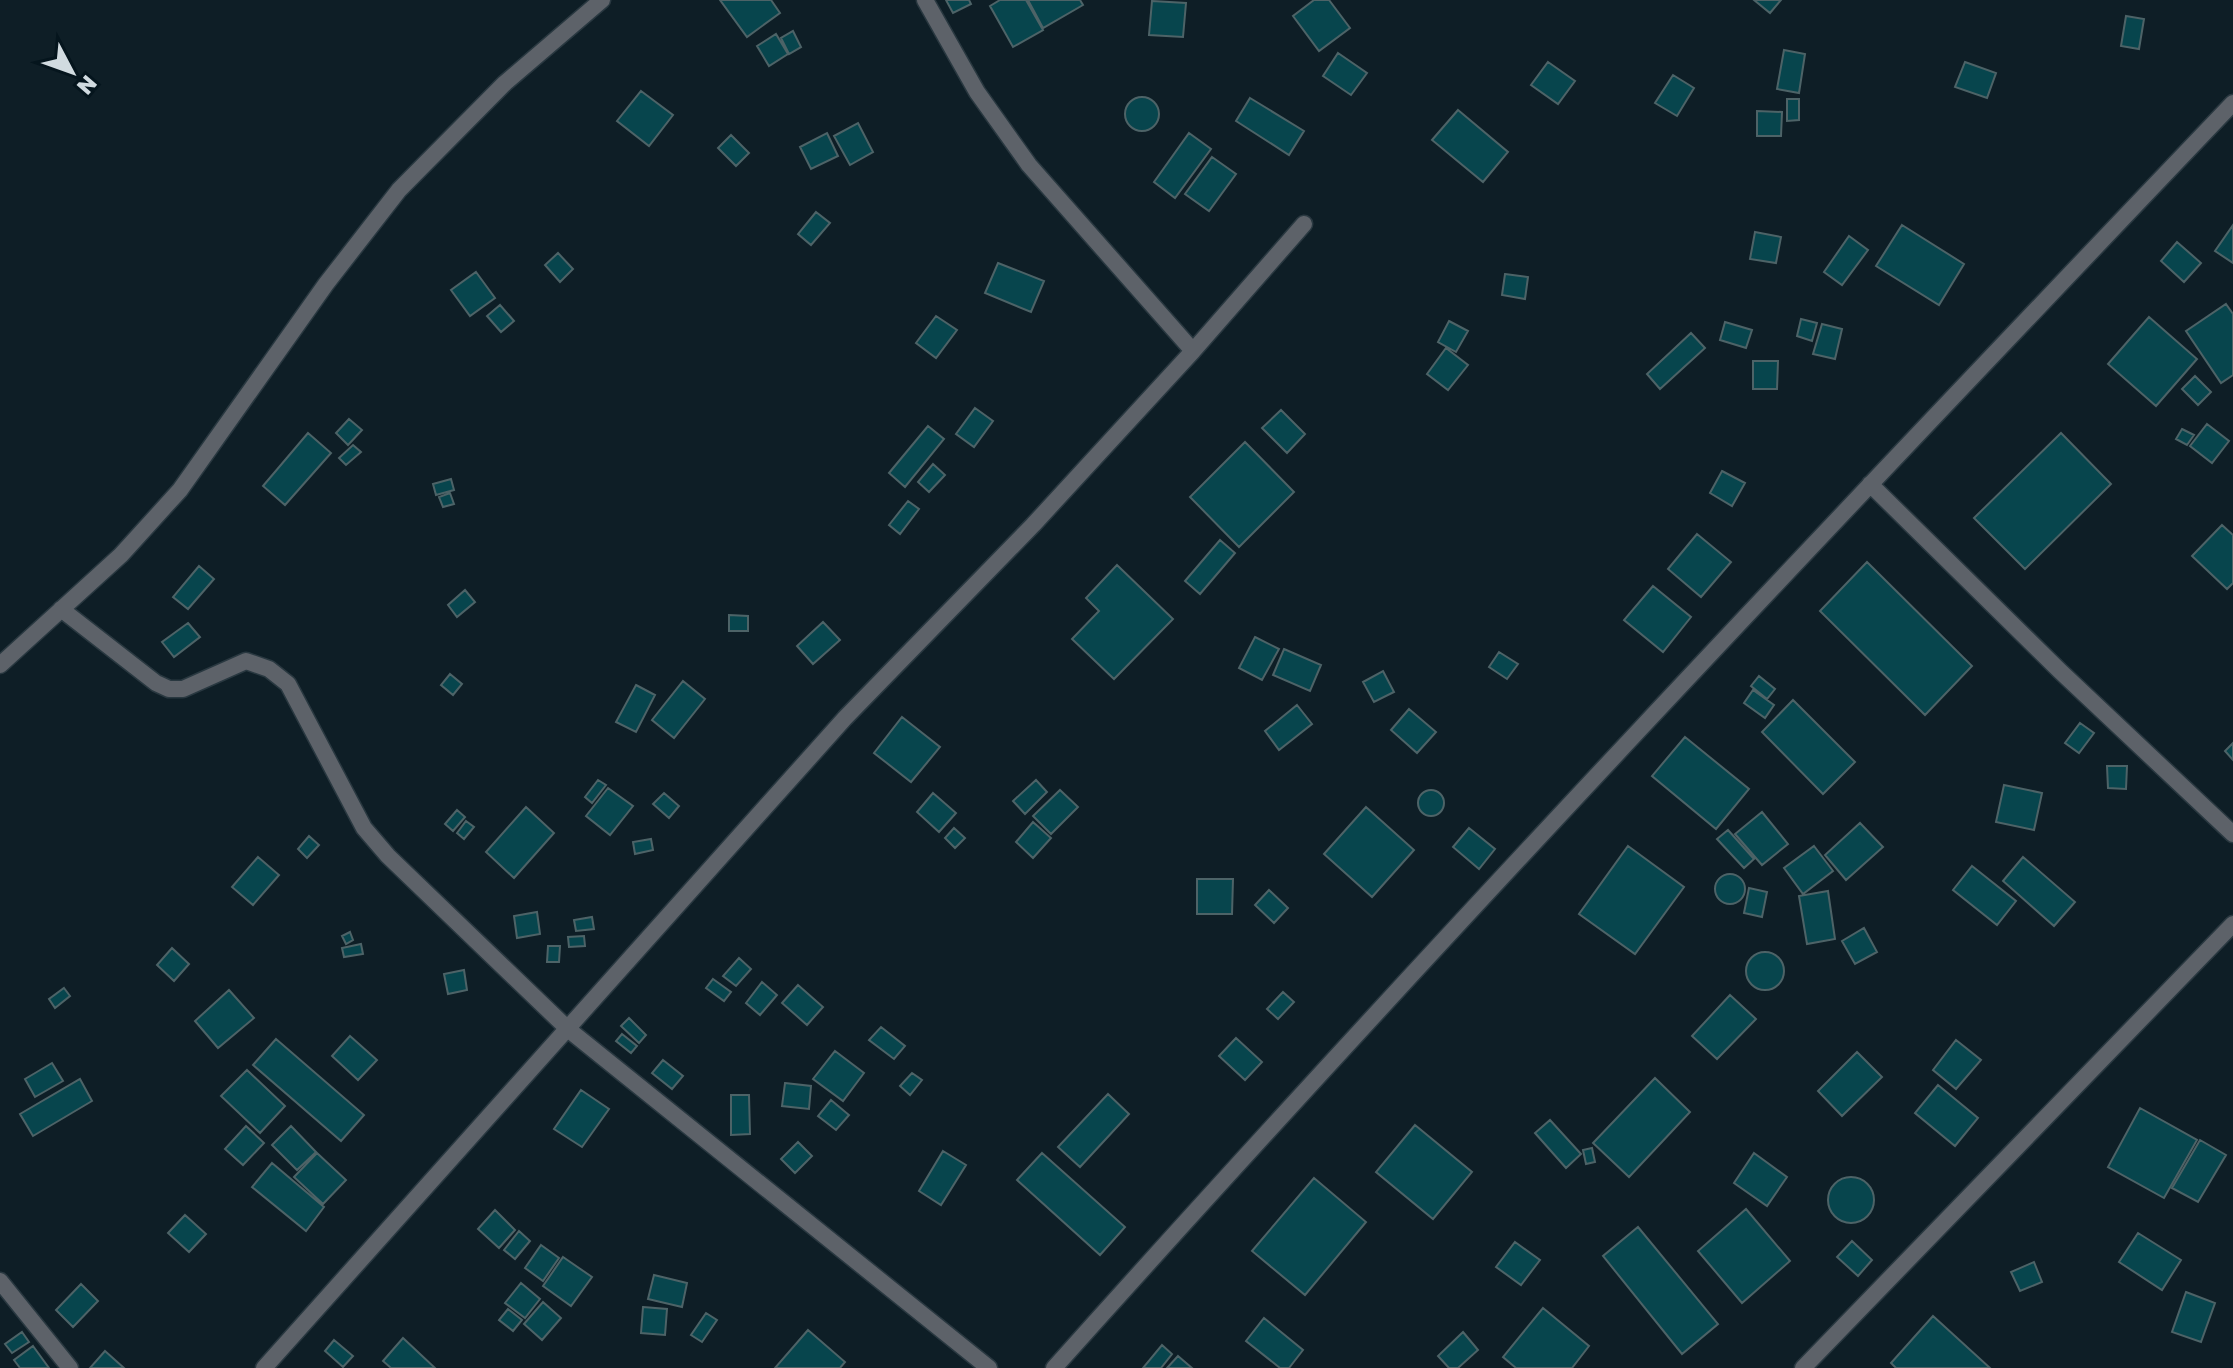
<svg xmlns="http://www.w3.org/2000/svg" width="2233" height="1368" font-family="'Golos Text',sans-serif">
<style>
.building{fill:#07454d;stroke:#4d6367;stroke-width:2}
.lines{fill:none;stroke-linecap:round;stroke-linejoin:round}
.street-casing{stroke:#293840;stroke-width:19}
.street{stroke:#5d6269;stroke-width:16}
</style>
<rect width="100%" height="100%" fill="#0e1e26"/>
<path class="building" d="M720 0H771L780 13 747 37Z
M946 0H969L971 4 953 13Z
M1000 0H1026L1043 30 1013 47 990 6Z
M1028 0H1080L1083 5 1043 28Z
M1314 0H1329L1350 28 1319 51 1293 16Z
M1754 0H1781L1770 13Z
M1152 1 1186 3 1183 37 1149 35Z
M2126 16 2144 19 2139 49 2121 46Z
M793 31 801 47 789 54 781 38Z
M776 34 788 54 769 66 757 46Z
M1784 50 1805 54 1799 93 1777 89Z
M1338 53 1367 73 1351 95 1323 76Z
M1548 62 1575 81 1558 104 1531 85Z
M1965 62 1996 73 1987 98 1955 87Z
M1673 75 1694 88 1677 116 1655 103Z
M641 91 673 115 649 146 617 121Z
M1125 114a17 17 0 1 1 34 0a17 17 0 1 1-34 0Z
M1250 98 1304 131 1289 155 1236 121Z
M1787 99H1799V120L1787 121Z
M1458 110 1508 152 1483 182 1432 140Z
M1757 111 1782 112 1781 136H1757Z
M858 123 873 152 850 165 834 136Z
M827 133 838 156 811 169 800 147Z
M1189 133 1211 149 1175 198 1154 182Z
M731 135 749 153 736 166 718 148Z
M1212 157 1236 174 1209 211 1185 194Z
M816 212 830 223 811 245 798 234Z
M1902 225 1964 264 1939 305 1876 266Z
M2233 225V263L2215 251Z
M1755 232 1781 237 1776 263 1750 259Z
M1849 236 1868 250 1842 285 1824 272Z
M2177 242 2201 263 2184 282 2161 261Z
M558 253 573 269 560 282 545 265Z
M998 263 1044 281 1031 312 985 293Z
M476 272 495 298 470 316 451 290Z
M1505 274 1528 277 1525 299 1502 295Z
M2226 304 2233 314V375L2221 383 2186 331Z
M500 305 514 321 501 332 487 316Z
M936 316 957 330 936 358 916 343Z
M2149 317 2197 359 2156 406 2108 364Z
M1801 319 1817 323 1812 341 1797 336Z
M1449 321 1468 331 1456 352 1438 342Z
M1725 322 1752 330 1746 348 1720 340Z
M1822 324 1842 329 1835 359 1813 354Z
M1691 333 1705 348 1660 389 1647 374Z
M1446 348 1468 365 1448 390 1427 374Z
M1753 361H1778L1777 389H1753Z
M2195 376 2211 392 2198 405 2182 389Z
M975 408 993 421 974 447 956 434Z
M1281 410 1305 434 1287 453 1262 428Z
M349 419 362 430 348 445 336 433Z
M2207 424 2229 441 2212 463 2190 446Z
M928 426 944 439 905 487 889 473Z
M2182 429 2194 435 2187 445 2176 439Z
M308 433 331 453 285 505 263 486Z
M2061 433 2111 484 2025 569 1974 518Z
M1245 442 1294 492 1239 547 1190 497Z
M353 445 361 452 346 465 339 458Z
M933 464 945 475 929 492 918 482Z
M1722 471 1745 483 1732 506 1710 493Z
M451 479 454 490 436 495 433 484Z
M450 493 454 504 443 507 439 497Z
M908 501 919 509 900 534 889 525Z
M2222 525 2233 535V583L2227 589 2192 556Z
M1697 534 1731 562 1701 597 1668 569Z
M1220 540 1235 553 1200 594 1185 581Z
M1867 562 1972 666 1925 715 1820 611Z
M1117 565 1173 619 1114 679 1072 639 1099 611 1086 598Z
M199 566 214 579 188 609 173 597Z
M1653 586 1691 617 1663 652 1624 620Z
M465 590 475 602 457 617 448 605Z
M729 615 748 616V631H729Z
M823 622 840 640 813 664 797 646Z
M188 623 200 637 174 657 162 642Z
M1255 637 1279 649 1262 680 1239 668Z
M1284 649 1321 665 1310 691 1273 675Z
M1499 652 1518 664 1507 679 1489 667Z
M1383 671 1394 692 1374 702 1363 682Z
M450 674 462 684 453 695 441 685Z
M1759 676 1775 689 1767 699 1751 686Z
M683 681 705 699 674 738 652 720Z
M636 685 655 695 636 732 616 722Z
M1753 690 1774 705 1765 718 1744 703Z
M1793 700 1855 762 1823 794 1762 732Z
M1297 705 1312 724 1279 750 1265 731Z
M1409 709 1436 732 1417 753 1391 730Z
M902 717 940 747 911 782 874 753Z
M2080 723 2094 733 2079 753 2065 743Z
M1685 737 1749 789 1716 829 1652 776Z
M2233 743V760L2225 751Z
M2107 766H2127L2126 789 2108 788Z
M598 780 606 785 592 803 585 797Z
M1036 780 1047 792 1025 814 1013 801Z
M2004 785 2042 793 2034 830 1996 822Z
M608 788 633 806 610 835 586 816Z
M1418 803a13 13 0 1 1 26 0a13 13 0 1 1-26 0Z
M1060 790 1078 807 1051 834 1033 816Z
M664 793 679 806 669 818 653 804Z
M933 793 956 813 939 832 917 812Z
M526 807 554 833 514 878 486 852Z
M1366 807 1414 850 1372 897 1324 854Z
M457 810 465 817 453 831 445 824Z
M1762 812 1788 844 1762 865 1735 834Z
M466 821 474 827 464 839 457 833Z
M1033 822 1051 838 1033 858 1016 842Z
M1860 823 1883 847 1846 880 1825 855Z
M954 828 965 838 955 848 945 838Z
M1469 828 1495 849 1479 869 1453 847Z
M1728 830 1754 859 1744 868 1717 839Z
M309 836 319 845 307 858 298 849Z
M651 839 653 850 635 854 633 842Z
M1628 846 1684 887 1635 954 1579 914Z
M1814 846 1833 871 1803 894 1784 868Z
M258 857 279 875 253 905 232 887Z
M2023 857 2075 902 2054 926 2003 881Z
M1972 866 2016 901 1997 925 1953 890Z
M1715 889a15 15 0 1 1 30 0a15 15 0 1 1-30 0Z
M1197 879H1233L1232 914H1197Z
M1749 888 1767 892 1762 917 1744 913Z
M1269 890 1288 908 1274 923 1255 905Z
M1828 891 1835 939 1807 944 1799 896Z
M537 912 540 934 517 938 514 916Z
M592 917 594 929 576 931 574 920Z
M1864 928 1877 952 1855 964 1842 941Z
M350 932 353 940 346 944 342 936Z
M584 936 585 946 569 947 568 937Z
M361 944 363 954 344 957 342 948Z
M548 946H560L559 962H547Z
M172 948 189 964 174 981 157 965Z
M1746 971a19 19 0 1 1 38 0a19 19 0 1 1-38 0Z
M739 958 751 969 736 986 723 976Z
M464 970 467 990 448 994 444 974Z
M713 979 731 992 724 1001 706 988Z
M762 982 777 995 760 1015 746 1003Z
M798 985 823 1007 807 1025 782 1003Z
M64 988 70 996 55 1008 49 999Z
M229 990 254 1018 218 1048 195 1021Z
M1283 992 1294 1002 1278 1019 1267 1009Z
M1730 995 1756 1019 1717 1059 1692 1036Z
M629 1018 646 1035 639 1043 621 1026Z
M881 1027 905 1046 894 1059 869 1040Z
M622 1034 637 1046 631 1053 616 1041Z
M350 1036 377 1060 358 1080 332 1056Z
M1236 1038 1262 1062 1245 1080 1219 1056Z
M276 1039 364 1115 341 1141 253 1065Z
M1956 1040 1981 1060 1956 1089 1933 1070Z
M835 1051 864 1073 843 1101 813 1079Z
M1857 1052 1882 1077 1842 1116 1818 1091Z
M663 1060 683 1076 672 1089 652 1073Z
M52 1063 63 1081 35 1097 25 1079Z
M247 1070 285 1106 260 1133 221 1096Z
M912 1073 922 1080 910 1095 900 1086Z
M1655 1078 1690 1112 1629 1177 1593 1143Z
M80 1079 92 1101 33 1136 20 1114Z
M785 1083 811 1086 809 1109 782 1106Z
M1938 1085 1978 1118 1955 1146 1915 1113Z
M581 1090 609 1109 582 1147 554 1129Z
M1108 1094 1129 1114 1080 1167 1058 1147Z
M731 1095H749L750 1134 731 1135Z
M831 1100 849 1115 836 1130 818 1116Z
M2140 1108 2197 1140 2164 1198 2108 1167Z
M1550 1120 1581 1154 1566 1168 1535 1133Z
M1415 1125 1472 1172 1433 1219 1376 1172Z
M246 1126 264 1143 243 1165 225 1149Z
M291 1126 316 1152 297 1170 272 1145Z
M2200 1140 2226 1155 2198 1202 2172 1188Z
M798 1142 812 1156 795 1173 781 1159Z
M1592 1148 1595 1162 1586 1164 1583 1150Z
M943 1151 966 1165 941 1205 919 1191Z
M317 1153 346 1180 323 1204 294 1177Z
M1042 1153 1125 1227 1100 1255 1017 1180Z
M1754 1153 1787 1177 1767 1206 1734 1183Z
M272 1163 324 1207 306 1231 252 1187Z
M1828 1200a23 23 0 1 1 46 0a23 23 0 1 1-46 0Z
M1314 1178 1366 1222 1305 1295 1252 1251Z
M1746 1209 1790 1261 1742 1303 1698 1251Z
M495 1210 515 1230 499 1248 478 1229Z
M185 1215 206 1234 189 1252 168 1233Z
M1638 1227 1718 1324 1682 1354 1603 1256Z
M519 1231 530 1241 515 1259 504 1250Z
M2138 1233 2181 1260 2162 1290 2119 1262Z
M1852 1241 1872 1260 1858 1276 1837 1257Z
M1515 1242 1540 1260 1521 1285 1496 1267Z
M541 1245 559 1258 543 1281 525 1268Z
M563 1257 592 1277 571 1306 543 1286Z
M2034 1262 2042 1282 2020 1291 2011 1272Z
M654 1275 687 1283 682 1307 648 1299Z
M521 1283 540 1299 525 1318 505 1303Z
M81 1284 98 1301 73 1327 56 1310Z
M2186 1292 2215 1303 2201 1342 2172 1332Z
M543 1302 561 1318 542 1340 524 1324Z
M643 1307 667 1309 665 1335 641 1333Z
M1543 1308 1589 1346 1572 1368H1516L1503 1357Z
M508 1309 522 1320 513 1331 499 1320Z
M706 1313 717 1320 702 1342 691 1335Z
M1933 1316 1990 1368H1896L1891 1363Z
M1264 1318 1303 1350 1289 1368H1280L1246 1341Z
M808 1330 845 1362 840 1368H775Z
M22 1332 29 1342 12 1353 5 1344Z
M1463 1332 1478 1350 1458 1368H1449L1438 1356Z
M403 1338 435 1368H391L383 1361Z
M334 1340 353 1356 343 1367 325 1351Z
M1162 1345 1172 1354 1161 1368H1143Z
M33 1346 49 1368H20L14 1360Z
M105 1351 124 1368H90Z
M1178 1356 1192 1368H1167Z"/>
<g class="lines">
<defs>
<path id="street" d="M925 0 977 92 1029 165 1193 351
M1870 484 2060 671 2233 834
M61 609 156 683 169 689H183L246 661 269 669 288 684 364 828 388 856 569 1030 989 1368
M0 665 121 555 180 490 326 284 399 190 505 83 602 0
M0 1281 70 1368
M264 1368 845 718 1033 525 1193 351 1304 224
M1054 1368C1439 938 1835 520 2233 103
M1803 1368 2233 924"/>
</defs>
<use href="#street" class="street-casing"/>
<use href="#street" class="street"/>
</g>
<g transform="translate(72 72) rotate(131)" stroke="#05151d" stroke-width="6" paint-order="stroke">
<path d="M0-6L14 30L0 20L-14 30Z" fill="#d1dbe0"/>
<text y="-12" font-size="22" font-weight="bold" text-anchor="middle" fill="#d1dbe0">N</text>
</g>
</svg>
